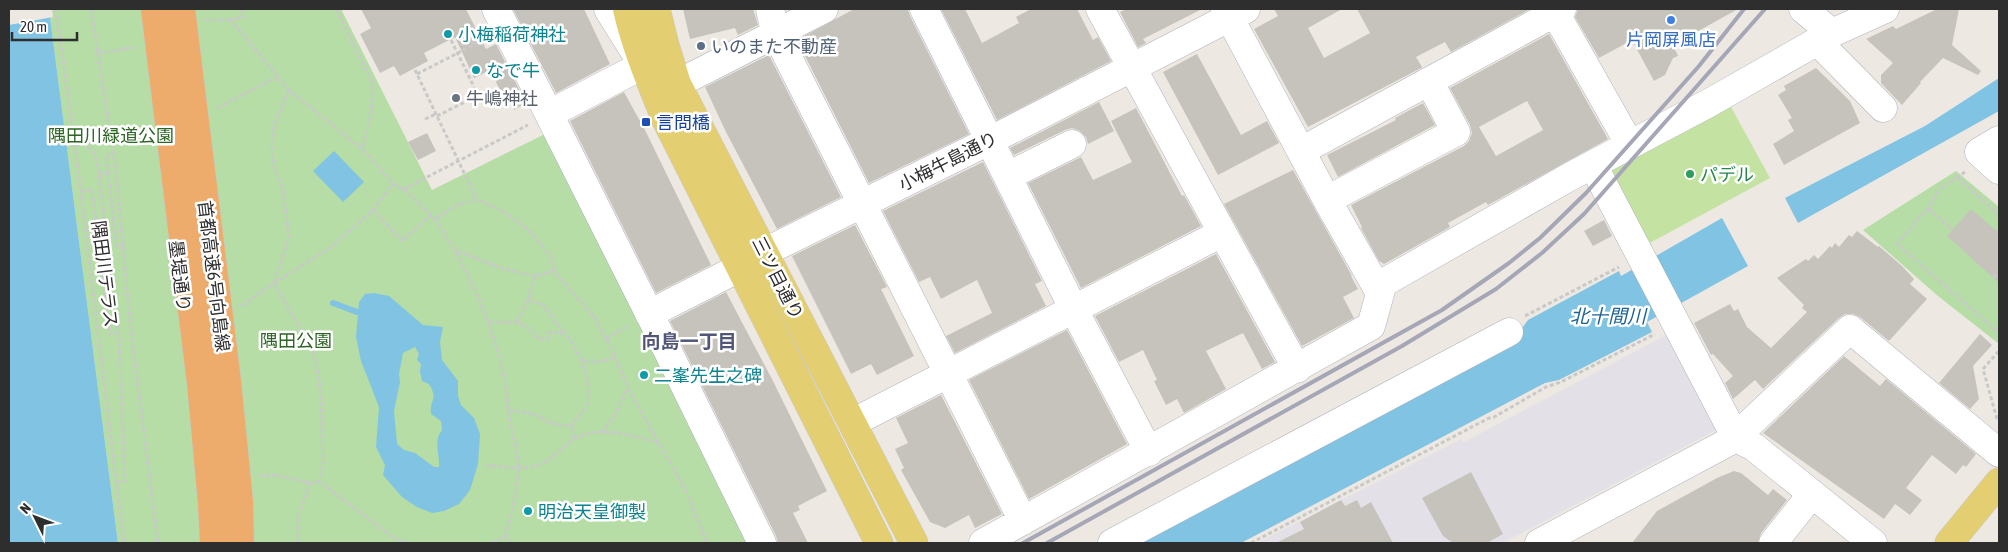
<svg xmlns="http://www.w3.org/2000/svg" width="2008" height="552" font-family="'Asap Condensed','Noto Sans JP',sans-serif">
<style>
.industrial{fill:#e3e1e7}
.green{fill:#b5dda5}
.pitch{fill:#c4e3a2}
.water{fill:#81c3e3;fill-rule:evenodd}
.pier{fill:#ede9e2}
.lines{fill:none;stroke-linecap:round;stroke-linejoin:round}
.stream{stroke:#81c3e3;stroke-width:6}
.building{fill:#c6c3bd;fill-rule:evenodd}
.minor-casing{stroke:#b2b3bc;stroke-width:29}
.major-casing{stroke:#c9c9c9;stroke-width:29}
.path{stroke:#c9c9c9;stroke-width:3;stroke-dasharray:4 2.5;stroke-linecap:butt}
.minor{stroke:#fff;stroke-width:28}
.major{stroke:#e3cf71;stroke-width:28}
.rail{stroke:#a5a6b6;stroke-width:4}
.highway-bridge-casing{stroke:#c9c9c9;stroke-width:29;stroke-linecap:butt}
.highway-bridge{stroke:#eeac6c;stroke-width:28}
.shop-dot{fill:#3f7fe0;stroke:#fff;stroke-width:2}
.culture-dot{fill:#0f9aa8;stroke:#fff;stroke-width:2}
.service-dot{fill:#5c6f8a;stroke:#fff;stroke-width:2}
.worship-dot{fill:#6b7280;stroke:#fff;stroke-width:2}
.transit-dot{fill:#1a4fb4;stroke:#fff;stroke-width:2}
.leisure-dot{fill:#2e9e5b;stroke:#fff;stroke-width:2}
.labels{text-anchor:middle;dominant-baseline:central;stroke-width:5;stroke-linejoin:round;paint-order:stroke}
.culture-label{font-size:18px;fill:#0d838f;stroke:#fff;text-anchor:start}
.shop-label{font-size:18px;fill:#366cbe;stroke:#fff}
.service-label{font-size:18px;fill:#4e5e75;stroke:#fff;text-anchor:start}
.worship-label{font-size:18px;fill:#5b616d;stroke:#fff;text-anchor:start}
.transit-label{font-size:18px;fill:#164399;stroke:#fff;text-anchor:start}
.park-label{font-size:18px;fill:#2d6524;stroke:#fff}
.street-label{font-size:18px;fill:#2e2e2e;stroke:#fff}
.leisure-label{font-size:18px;fill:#27864d;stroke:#fff;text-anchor:start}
.water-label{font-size:19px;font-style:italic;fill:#1d6393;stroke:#fff}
.neighbourhood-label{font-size:19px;font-weight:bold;fill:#52577a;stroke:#fff}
</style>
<rect width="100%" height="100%" fill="#ede9e2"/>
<path class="industrial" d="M1668 334 1718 429 1503 543H1257L1461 439 1464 442Z"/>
<path class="green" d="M49 9H341L432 190 545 134 752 543H118Z
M1956 171 1999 207V344L1938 296 1863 230Z"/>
<path class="pitch" d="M1731 107 1770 178 1646 245 1611 179 1613 170Z"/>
<path class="water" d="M9 9H49L118 543H9Z
M1999 78V111L1798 223 1785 198 1925 126Z
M334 151 364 182 343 202 313 171Z
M1722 218 1748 266 1647 322 1652 332 1559 380 1545 383 1241 543H1118L1517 335 1528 320 1619 271 1621 276Z
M374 293 389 296 423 325 443 327 440 342 442 360 458 381V396L461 405 474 418 480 434 478 464 470 490 459 504 444 511 432 513 417 507 402 497 383 475 385 465 376 447 379 407 361 361 356 337 359 302 365 294ZM415 347 419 354 417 360 421 364 420 371 422 381 429 384C439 401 429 399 431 414L441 421 442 430C433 441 440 455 439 467H434L415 453 404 450 397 444 394 411 400 382 399 374 403 353Z"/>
<path class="pier" d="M9 9H52L53 17 9 25Z"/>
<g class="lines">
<path class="stream" d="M333 303 357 312"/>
</g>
<path class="building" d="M361 9H466L486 49 496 44 526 103 514 110 505 92 502 94 490 70 474 78 455 37 424 53 428 61 400 76 394 66 380 73 360 34 371 28Z
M513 9H584L610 64 556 93Z
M683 9H753L758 25 738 35 735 28 690 39Z
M854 9H908L910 16 969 134 869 183 797 40Z
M941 9H965L982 43 1019 23 1016 17 1031 9H1077L1093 40 1098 37 1111 61 997 120Z
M1127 9H1202L1143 39 1146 43 1138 47 1120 12Z
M1274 9H1342L1308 28 1324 58 1370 33 1357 9H1530L1451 52 1445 42 1416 57 1422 67 1421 68 1308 127 1254 29 1278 16Z
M1578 9H1738L1673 45 1678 56 1673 58 1665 75 1654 81 1632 40 1599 58 1575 17Z
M1937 9H1959L1952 45 1981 71 1978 75 1943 58 1920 82 1921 83 1902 105 1881 83V75L1893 63 1866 39 1893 26 1896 29Z
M1549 34 1608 139 1488 205 1486 202 1448 223 1450 227 1384 264 1379 261 1361 228 1362 227 1351 205 1464 146 1469 141 1472 133 1470 125 1450 88ZM1527 101 1543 130 1496 156 1479 127Z
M1197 54 1241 135 1267 121 1279 143 1218 175 1163 72Z
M769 55 841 197 777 229 726 132 705 87Z
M1816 68 1850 101 1860 123 1784 165 1773 144 1794 131 1788 120 1792 118 1778 95 1786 90 1784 86Z
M624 92 646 132 711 265 656 293 570 121Z
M1099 102 1114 131 1088 144 1086 137 1080 131 1072 128 1065 130 1014 155 1010 148Z
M1423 103 1435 125 1338 177 1327 155 1396 120 1395 118Z
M1136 108 1182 196 1184 195 1201 226 1081 288 1028 183 1081 157 1093 180 1132 162 1111 121Z
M427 133 436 151 418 160 408 142Z
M983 162 1042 281 1035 284 1046 306 955 353 946 336 992 313 977 280 941 299 930 277 919 282 883 211Z
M1293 170 1352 276H1351L1358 289 1343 297 1354 318 1302 346 1224 204Z
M1971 209 1999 233V283L1947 236Z
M1604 220 1612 236 1593 246 1584 231Z
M855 225 887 287 881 289 914 356 877 375 871 364 851 374 792 256Z
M1857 231 1878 247 1879 246 1902 266 1914 279 1910 284 1927 299 1889 341 1860 317 1853 314H1845L1839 318 1763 389 1755 380 1733 399 1725 383 1733 376 1713 354 1711 355 1694 323 1730 304 1734 311 1738 309 1747 327 1771 348 1807 312 1802 308 1804 305 1777 278 1806 259 1808 261 1814 255 1818 259 1830 246 1832 248 1835 243 1839 247 1849 235 1852 237Z
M1216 254 1275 362 1262 369 1243 333 1206 351 1226 389 1184 413 1177 399 1166 405 1154 381 1157 380 1143 350 1119 362 1095 316Z
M726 292 773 381 827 491 798 506 800 510 793 513 808 543H778L776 536 670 321Z
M1067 330 1127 444 1029 499 969 380Z
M1980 334 1992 345 1973 366 1979 399 1970 409 1939 383Z
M1844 356 1880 386 1886 379 1976 454 1966 467 1963 465 1956 474 1932 455 1906 488 1922 500 1910 515 1895 504 1884 519 1763 433Z
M941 395 1002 514 975 528 969 515 945 528 930 522 901 470 904 468 895 449 908 443 896 418Z
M1734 471 1741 473 1768 495 1773 489 1787 500 1761 533 1758 543H1632L1657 511 1717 478Z
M1471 472 1503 534 1487 543H1453L1443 536 1422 498Z
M1341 500 1345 506 1357 500 1361 508 1371 502 1393 543H1276L1304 529 1300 522Z"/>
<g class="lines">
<defs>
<path id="minor" d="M496 9 655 325 762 543
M770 9 775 32 1023 521
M924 9 1074 310 1149 452
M1100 9 1297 369
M1225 9 1327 200 1380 293
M1553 9 1630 145
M1803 9 1832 33
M1817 41 1883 108
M677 84 824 9
M549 114 643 65 608 9
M1999 140 1979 152 1999 170
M1301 151 1562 9
M1593 165 1736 438 1747 426 1850 329 1999 453
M1008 176 1072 144
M1327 200 1456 132 1429 81
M649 314 741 267 765 252 991 140 1246 9
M852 423 1222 233
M983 543 1371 326 1383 283 1571 176 1709 103 1832 33 1885 9
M1112 543 1509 332
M1539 543 1736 438 1754 447 1873 543
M1773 543 1812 494"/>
<path id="major" d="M627 9C636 48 651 83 666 120L879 543
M656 9 665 45 677 84 914 543
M1949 543 1999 482"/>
</defs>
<use href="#minor" class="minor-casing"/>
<use href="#major" class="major-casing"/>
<path class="path" d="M56 9 74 137 124 543
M91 9 116 170 131 331 158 543
M241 9 244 17 231 20 289 90 362 149 397 187 404 189 435 219 457 205 477 200 501 210 529 230 551 257 554 271 595 318 614 354 630 392 685 489 707 543
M336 9 373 84 371 116 362 149
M206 20H231
M466 29 474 44
M451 40 478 95
M98 53 137 47
M415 70 477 200
M417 74 485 39
M217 108 277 77
M437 116 491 89
M425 119 436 114
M73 134 95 154 99 174 119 338 125 481 117 482
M1965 172 1941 188 1928 208 1897 244 1999 333
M99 174H108L117 246 124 245
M108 174 106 155H113
M1958 178 1999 215
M404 189 528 125
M81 191 92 189 110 334 118 333
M1928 208 1953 230
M373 210 402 241 431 215
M435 219C466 265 490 317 503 372 507 388 507 404 510 421 512 434 517 448 518 462 520 484 511 515 505 537
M457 251 504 269 535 276 554 271
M535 276 528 300 543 305 565 334
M1993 277 1999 273
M274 282 289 237 283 190 274 167 272 149 274 125 289 90
M274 283 312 349 318 372 321 397 323 466 319 481
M241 306 274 283 333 246 373 210 393 183
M1525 316 1619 267
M488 322C512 323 523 318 538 339H548V333C570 329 571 343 581 359
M517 322 528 300
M606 339 629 325
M509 410 535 414 550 423 572 427
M1997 419 1983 369 1998 352 1999 353
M602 433 615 415 628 388
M574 439 571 424C597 404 589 386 581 359 594 364 602 362 615 357
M485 465C501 466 520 470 535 466 551 462 562 446 576 438 598 425 636 436 658 443
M259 476 275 475 310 483 319 481 392 537 407 543
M298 543V517L310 483
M492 543 505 537 512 543
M1251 543 1489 418 1494 417 1546 387 1561 382 1655 334"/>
<use href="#minor" class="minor"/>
<use href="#major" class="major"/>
<path class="rail" d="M1023 543 1442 310 1509 263 1540 238 1586 193 1699 66 1744 9
M1047 543 1402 346 1496 289 1542 253 1584 214 1765 9"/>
<defs>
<path id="highway-bridge" d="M155 9 201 383 212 503 214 543
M181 9 227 381 239 502 240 543"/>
</defs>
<use href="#highway-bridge" class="highway-bridge-casing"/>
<use href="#highway-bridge" class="highway-bridge"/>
</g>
<circle class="shop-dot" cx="1671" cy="20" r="5"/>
<g class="culture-dot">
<circle cx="448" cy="34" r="5"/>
<circle cx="476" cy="70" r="5"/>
<circle cx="644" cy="375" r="5"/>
<circle cx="528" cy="511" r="5"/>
</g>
<circle class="service-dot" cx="701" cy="46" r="5"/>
<circle class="worship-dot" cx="456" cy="98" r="5"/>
<rect class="transit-dot" x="641" y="117" width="10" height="10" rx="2.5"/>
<circle class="leisure-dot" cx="1690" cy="174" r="5"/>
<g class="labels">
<g class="culture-label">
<text x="458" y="34">小梅稲荷神社</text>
<text x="486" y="70">なで牛</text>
<text x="654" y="375">二峯先生之碑</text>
<text x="538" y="511">明治天皇御製</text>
</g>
<g class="shop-label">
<text x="1671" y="39">片岡屏風店</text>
</g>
<g class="service-label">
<text x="711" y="46">いのまた不動産</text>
</g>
<g class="worship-label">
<text x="466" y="98">牛嶋神社</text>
</g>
<g class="transit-label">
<text x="656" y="122">言問橋</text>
</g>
<g class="park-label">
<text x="111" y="135">隅田川緑道公園</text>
<text x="296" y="340">隅田公園</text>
</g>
<g class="street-label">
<text transform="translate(948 161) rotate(-27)">小梅牛島通り</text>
<text transform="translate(105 274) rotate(83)">隅田川テラス</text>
<text transform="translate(180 276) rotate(83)">墨堤通り</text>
<text transform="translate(214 276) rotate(83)">首都高速6号向島線</text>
<text transform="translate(778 278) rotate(63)">三ツ目通り</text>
</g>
<g class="leisure-label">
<text x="1700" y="174">パデル</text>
</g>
<g class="water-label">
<text x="1608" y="316">北十間川</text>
</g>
<g class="neighbourhood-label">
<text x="689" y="341">向島一丁目</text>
</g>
</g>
<rect width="2008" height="552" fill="none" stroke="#2e2e2e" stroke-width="20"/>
<g transform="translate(35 517) rotate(312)" stroke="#ffffff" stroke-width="4" paint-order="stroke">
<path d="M0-4L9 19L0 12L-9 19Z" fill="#2e2e2e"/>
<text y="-8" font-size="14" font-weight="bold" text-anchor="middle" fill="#2e2e2e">N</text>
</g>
<path d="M12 32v8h65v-8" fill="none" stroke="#2e2e2e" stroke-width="2.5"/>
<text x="20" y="32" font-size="15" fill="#2e2e2e" stroke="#ffffff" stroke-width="4" paint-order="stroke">20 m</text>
</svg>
